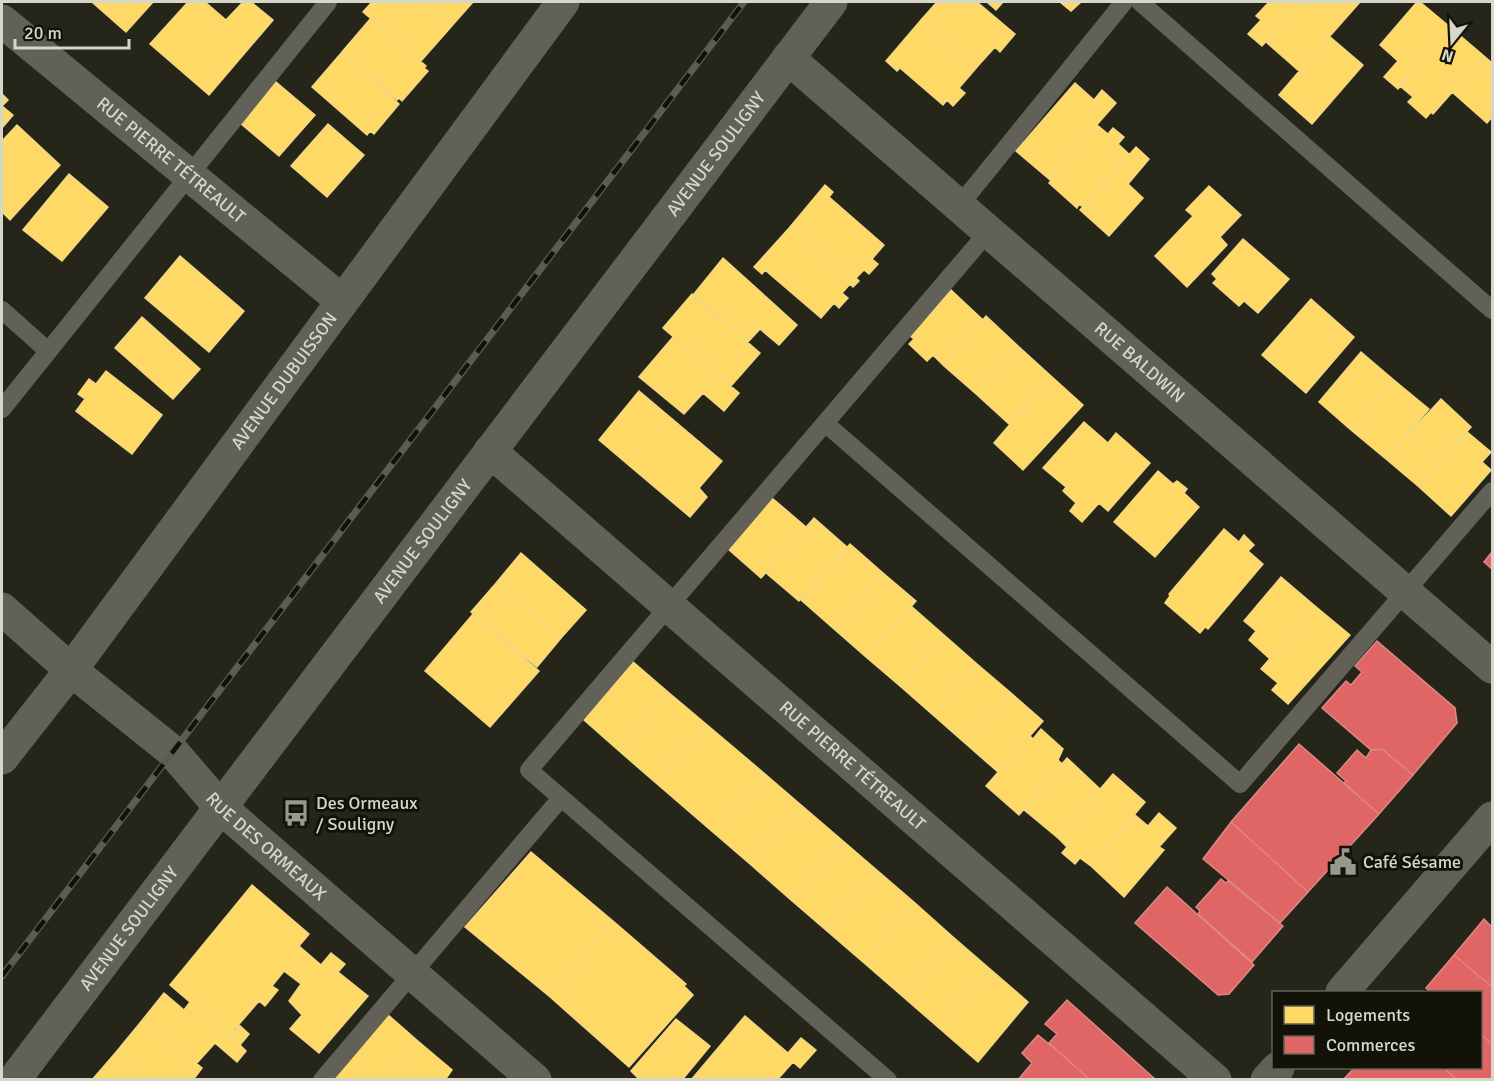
<svg xmlns="http://www.w3.org/2000/svg" width="1494" height="1081" font-family="Signika,sans-serif">
<style>
.homes{fill:#ffd966;stroke:#f3d884;stroke-width:1.5}
.shops{fill:#e06666;stroke:#dd8884;stroke-width:1.5}
.lines{fill:none;stroke-linecap:round;stroke-linejoin:round}
.lane{stroke:#616157;stroke-width:18}
.street{stroke:#616157;stroke-width:33}
.secondary{stroke:#616157;stroke-width:33}
.rail-casing{stroke:#5c5c54;stroke-width:7}
.rail{stroke:#121208;stroke-width:4.5;stroke-dasharray:14;stroke-linecap:butt}
.labels{text-anchor:middle;dominant-baseline:central;stroke-width:6;stroke-linejoin:round;paint-order:stroke}
.street-label{font-size:18px;fill:#d6d7c9;stroke:#121208}
.poi-label{font-size:18px;fill:#d6d7c9;stroke:#121208;text-anchor:start}
</style>
<rect width="100%" height="100%" fill="#252519"/>
<path class="homes" d="M92 2H153L126 32Z
M188 2H205L226 20 243 2H251L273 20 209 95 150 44Z
M372 2H419L450 28 421 61 363 12Z
M419 2H473L450 28Z
M937 2H977L1015 34 1000 52 995 47 977 67 921 20Z
M987 2H1003L996 10Z
M1060 2H1081L1071 11Z
M1269 2H1301L1262 46 1248 34 1261 20 1256 16Z
M1301 2H1360L1299 71 1266 42Z
M1417 2H1420L1450 27 1398 89 1384 77 1398 61 1380 45Z
M371 18 426 66 424 68 428 71 402 101 399 98 397 100 342 52Z
M921 20 977 67 959 88 965 93 953 106 947 100 943 105 900 68 897 71 886 61Z
M1450 27 1484 56 1433 114 1431 112 1426 118 1408 102 1413 97 1400 86Z
M1329 36 1363 65 1312 124 1279 95Z
M342 52 399 104 374 134 370 131 367 135 312 87Z
M1484 56 1492 63V117L1487 123 1452 92Z
M276 82 315 115 279 156 240 123Z
M1075 83 1094 100 1102 90 1116 103 1049 179 1016 151Z
M2 94 8 100 2 106 13 115 2 128Z
M328 124 364 155 327 197 291 166Z
M17 125 60 165 10 220 2 212V141Z
M1097 125 1108 134 1113 128 1124 137 1118 144 1130 155 1083 207 1079 204 1077 208 1049 183 1051 181 1049 179Z
M1136 147 1149 159 1128 184 1143 198 1109 236 1080 210Z
M69 174 108 207 62 261 23 230Z
M825 185 833 192 829 197 884 245 872 259 878 264 869 274 864 270 856 278 859 281 856 284 790 227Z
M1209 186 1241 215 1220 237 1227 245 1187 287 1155 256 1193 216 1186 210Z
M790 227 856 284 853 287 850 284 842 293 848 298 839 308 834 303 821 318 765 270 762 274 754 267Z
M1243 239 1289 279 1258 313 1244 301 1239 306 1213 283 1217 279 1212 274Z
M180 256 244 311 209 352 145 298Z
M723 258 797 325 779 345 760 329 748 342 694 294Z
M951 290 983 320 944 366 933 355 927 361 909 344 914 339 910 336Z
M692 294 760 353 731 386 663 328Z
M1311 299 1354 337 1306 393 1262 355Z
M986 316 1018 346 975 393 944 366Z
M142 317 200 369 173 399 115 348Z
M673 337 739 393 724 411 703 393 684 414 639 377Z
M1018 346 1051 376 1009 424 975 393Z
M1361 352 1395 381 1351 430 1319 402Z
M106 371 162 415 132 454 76 411 85 399 78 394 89 379 96 384Z
M1051 376 1083 405 1023 470 994 443Z
M1395 381 1429 409 1386 459 1351 430Z
M639 391 722 461 699 488 707 497 690 517 599 440Z
M1441 399 1471 427 1418 486 1386 459Z
M1084 422 1108 443 1116 433 1150 463 1108 511 1099 503 1082 522 1070 511 1076 503 1063 491 1066 487 1043 468Z
M1466 431 1491 452 1482 462 1491 470 1451 516 1418 486Z
M1158 471 1173 484 1177 481 1187 489 1184 493 1199 507 1155 557 1114 522Z
M772 498 806 527 761 578 728 549Z
M814 518 847 547 799 601 766 573Z
M1224 529 1239 542 1244 535 1254 545 1248 551 1263 564 1208 629 1205 627 1200 633 1165 603 1170 596 1169 594Z
M850 544 883 573 834 629 801 600Z
M521 553 586 610 561 638 497 582Z
M883 573 916 601 866 657 834 629Z
M1281 577 1315 606 1270 659 1249 640 1256 631 1244 621Z
M497 582 561 638 537 667 471 612Z
M911 606 944 635 900 686 866 657Z
M1315 606 1350 635 1288 704 1272 690 1278 683 1261 669Z
M473 614 539 671 490 727 425 671Z
M944 635 977 664 933 715 900 686Z
M632 661 668 692 618 750 584 720Z
M977 664 1011 693 966 744 933 715Z
M668 692 706 724 656 783 618 750Z
M1011 693 1043 721 998 772 966 744Z
M706 724 765 774 714 833 656 783Z
M1041 729 1063 749 1058 760 1062 764 1019 815 986 786 1030 736 1033 739Z
M1067 758 1100 789 1058 838 1023 809Z
M765 774 801 805 750 864 714 833Z
M1113 774 1145 802 1091 866 1080 858 1075 864 1062 853 1067 847 1058 838Z
M801 805 843 841 791 900 750 864Z
M1159 813 1176 828 1159 847 1164 850 1124 897 1091 866 1135 815 1148 826Z
M843 841 879 872 827 931 791 900Z
M531 852 613 921 549 996 465 927Z
M879 872 915 903 863 962 827 931Z
M252 885 309 934 299 946 321 965 331 953 345 964 338 972 368 996 319 1053 290 1029 302 1015 289 1001 301 984 284 971 272 986 278 990 265 1006 259 1001 234 1030 237 1032 232 1038 170 985Z
M915 903 953 937 901 995 863 962Z
M613 921 686 984 684 986 693 995 629 1067 549 996Z
M953 937 990 969 939 1028 901 995Z
M990 969 1028 1002 978 1062 939 1028Z
M164 993 184 1010 190 1002 232 1038 239 1025 249 1034 240 1045 246 1051 237 1062 215 1043 197 1063 144 1018Z
M387 1014 419 1042 388 1080H330Z
M745 1016 788 1053 801 1038 816 1050 800 1068 793 1062 777 1080H691Z
M144 1018 202 1068 193 1080H150L117 1051Z
M676 1019 710 1046 682 1080H640L631 1071Z
M419 1042 452 1070 445 1080H388Z
M117 1051 150 1080H92Z"/>
<path class="shops" d="M1492 552V569L1484 562Z
M1377 641 1455 708 1457 723 1413 775 1382 749 1371 750 1322 708 1346 681 1351 685 1362 672 1355 666Z
M1299 744 1379 814 1308 892 1231 822Z
M1382 749 1413 775 1379 814 1344 783 1346 781 1337 773 1357 750 1366 758 1371 750Z
M1231 822 1308 892 1280 923 1203 859Z
M1221 879 1226 883 1228 881 1283 926 1252 962 1198 914 1200 911 1196 907Z
M1167 887 1254 965 1229 994 1218 995 1135 923Z
M1484 919 1492 927V987L1454 955Z
M1454 955 1492 987V1044L1480 1034V992H1431L1426 988Z
M1067 1000 1156 1080H1090L1049 1043 1057 1034 1045 1024Z
M1480 1034 1492 1044V1080H1457L1444 1068H1480Z
M1038 1035 1060 1053 1090 1080H1018L1032 1063 1022 1053Z
M1354 1068H1444L1457 1080H1343Z"/>
<g class="lines">
<path class="lane" d="M1140 2 1492 310
M959 206 1124 2
M2 310 48 351
M2 409 328 2
M825 423 1240 784 1492 491
M322 1080 561 798
M888 1080 529 770 988 232"/>
<g class="street">
<path id="s1" d="M2 21 341 300"/>
<path id="s2" d="M788 58 1492 667"/>
<path id="s3" d="M490 451 1215 1080"/>
<path id="s4" d="M2 758 71 670 563 2"/>
<path id="s5" d="M14 1080 831 2"/>
</g>
<g class="secondary">
<path id="s6" d="M2 609 71 670 172 751 220 807 535 1080"/>
<path d="M1342 992 1492 818"/>
<path d="M1267 1080 1278 1068"/>
</g>
<defs>
<path id="rail" d="M2 976 744 2"/>
</defs>
<use href="#rail" class="rail-casing"/>
<use href="#rail" class="rail"/>
</g>
<defs>
<symbol id="bus-bare" viewBox="-9 -9 18 18"><path d="M-5-6H5V4H4V6H2V4H-2V6H-4V4H-5ZM-3.5-4V0h7V-4ZM-3.5 1.2v1.5H-2V1.2ZM2 1.2v1.5H3.5V1.2Z" fill="#98998b" stroke="#121208" stroke-width="2.5" paint-order="stroke"/></symbol>
<symbol id="civic-bare" viewBox="-9 -9 18 18"><path d="M-.6-6.5H3V-4.5H.6V-3L4-1V1h2V6H-6V1h2V-1L-.6-3ZM-1.2 2.5V6h2.4V2.5Z" fill="#98998b" stroke="#121208" stroke-width="2.5" paint-order="stroke"/></symbol>
</defs>
<g fill-rule="evenodd">
<use href="#bus-bare" x="277" y="794" width="38" height="38"/>
<use href="#civic-bare" x="1324" y="843" width="38" height="38"/>
</g>
<g class="labels">
<g class="street-label">
<text stroke="none"><textPath href="#s5" startOffset="1162">AVENUE SOULIGNY</textPath></text>
<text stroke="none"><textPath href="#s1" startOffset="219">RUE PIERRE TÉTREAULT</textPath></text>
<text stroke="none"><textPath href="#s2" startOffset="465">RUE BALDWIN</textPath></text>
<text stroke="none"><textPath href="#s4" startOffset="471">AVENUE DUBUISSON</textPath></text>
<text stroke="none"><textPath href="#s5" startOffset="676">AVENUE SOULIGNY</textPath></text>
<text stroke="none"><textPath href="#s3" startOffset="480">RUE PIERRE TÉTREAULT</textPath></text>
<text stroke="none"><textPath href="#s6" startOffset="356">RUE DES ORMEAUX</textPath></text>
<text stroke="none"><textPath href="#s5" startOffset="190">AVENUE SOULIGNY</textPath></text>
</g>
<g class="poi-label">
<text x="316" y="803">Des Ormeaux<tspan x="316" dy="21">/ Souligny</tspan></text>
<text x="1363" y="862">Café Sésame</text>
</g>
</g>
<rect width="1494" height="1081" fill="none" stroke="#d6d7c9" stroke-width="6"/>
<rect x="1272" y="991" width="210" height="78" fill="#121208" stroke="#606155" stroke-width="1.5"/>
<rect x="1284" y="1006" width="30" height="18" fill="#ffd966" stroke="#606155" stroke-width="1.5"/>
<text x="1326" y="1021" font-size="18" fill="#d6d7c9">Logements</text>
<rect x="1284" y="1036" width="30" height="18" fill="#e06666" stroke="#606155" stroke-width="1.5"/>
<text x="1326" y="1051" font-size="18" fill="#d6d7c9">Commerces</text>
<g transform="translate(1452 42) rotate(198)" stroke="#121208" stroke-width="4.5" paint-order="stroke">
<path d="M0-4.5L10 22L0 15L-10 22Z" fill="#d6d7c9"/>
<text y="-9" font-size="16" font-weight="bold" text-anchor="middle" fill="#d6d7c9">N</text>
</g>
<path d="M15 39v9h114v-9" fill="none" stroke="#d6d7c9" stroke-width="3"/>
<text x="24" y="39" font-size="18" fill="#d6d7c9" stroke="#121208" stroke-width="4.5" paint-order="stroke">20 m</text>
</svg>
